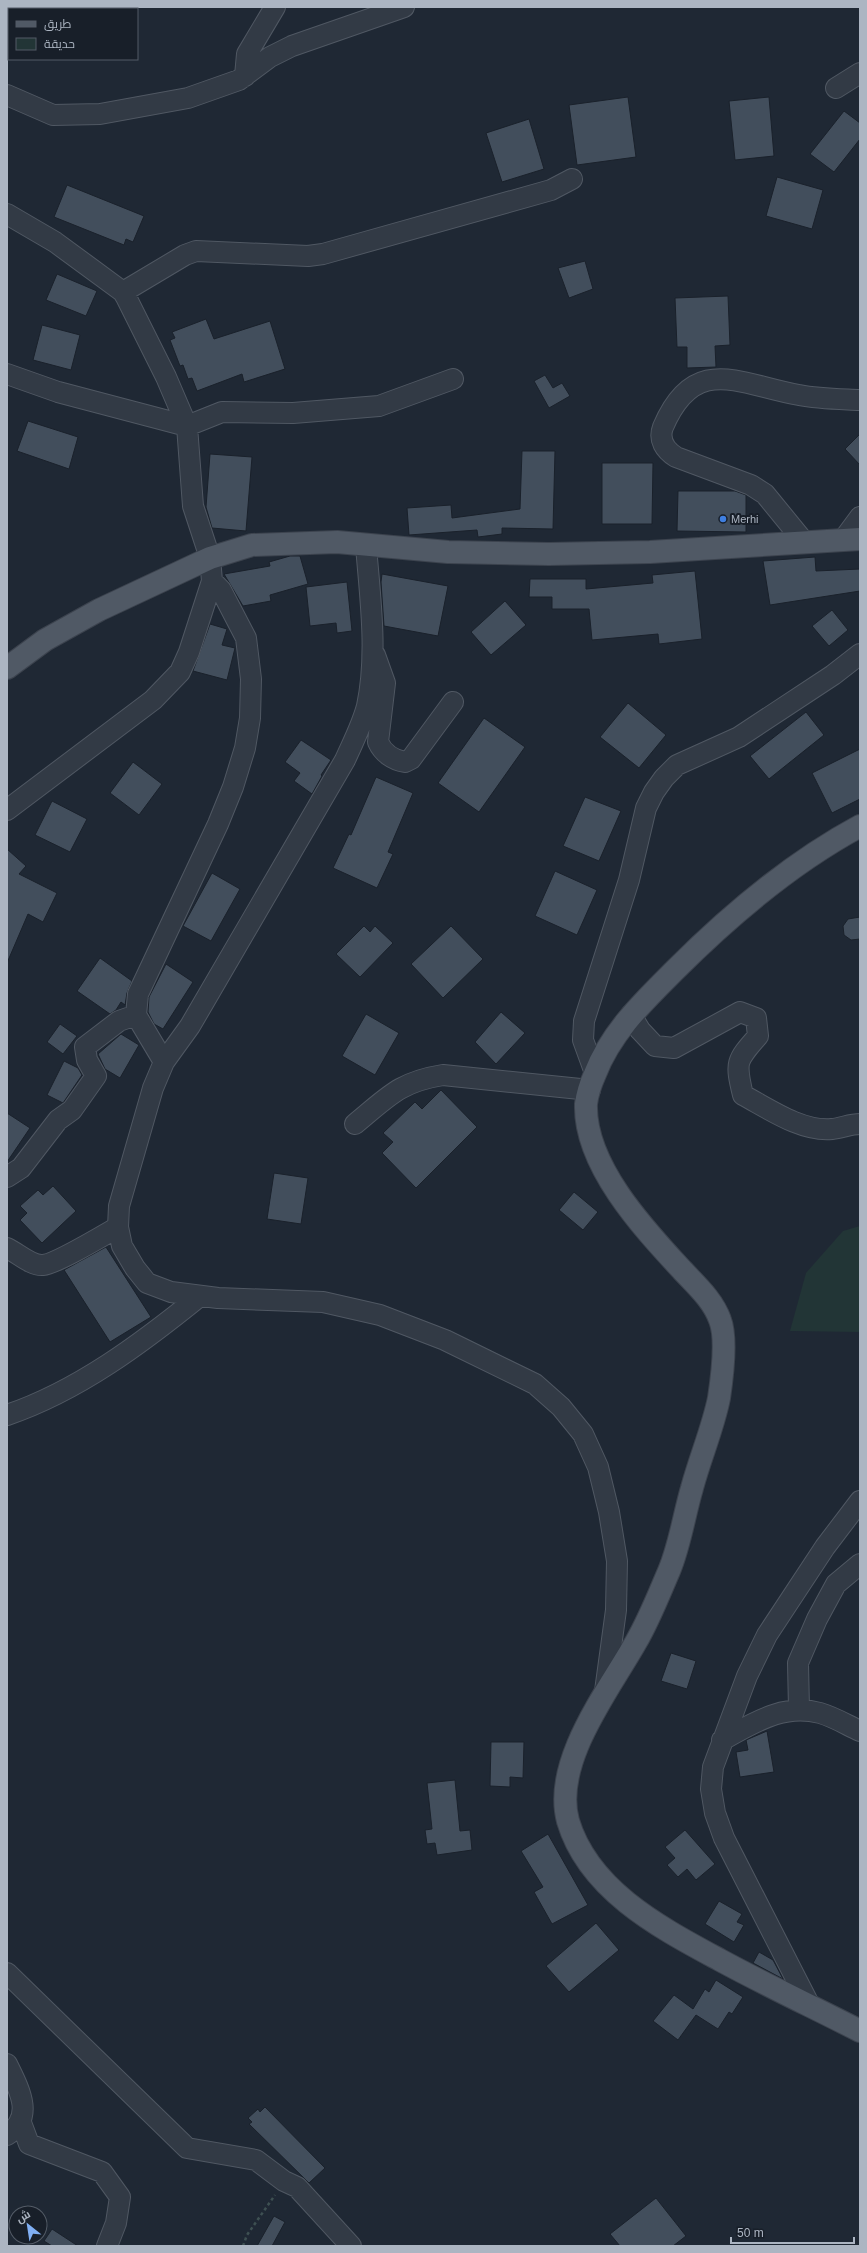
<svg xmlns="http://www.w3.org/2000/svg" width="867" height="2253" font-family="Arial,Cairo,sans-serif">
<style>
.green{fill:#223536}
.building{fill:#424e5c;stroke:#1a212b}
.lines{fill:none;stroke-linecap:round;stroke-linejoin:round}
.minor-casing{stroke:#505863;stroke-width:22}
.major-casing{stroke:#3c434e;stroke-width:24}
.path{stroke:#3e5052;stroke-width:2.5;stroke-dasharray:3 3;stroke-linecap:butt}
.minor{stroke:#323a45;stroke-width:20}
.major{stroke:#505965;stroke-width:22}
.shop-dot{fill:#3f7fe0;stroke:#181f29;stroke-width:1.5}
.labels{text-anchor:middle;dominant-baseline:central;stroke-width:4;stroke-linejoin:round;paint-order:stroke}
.poi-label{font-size:11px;fill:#acb5c2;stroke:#181f29;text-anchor:start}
</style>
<rect width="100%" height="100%" fill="#1f2834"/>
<path class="green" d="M860 1226V1332L790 1331 806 1273 843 1231Z"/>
<path class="building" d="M628 97 636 157 577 165 569 105Z
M769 97 774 156 735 160 729 101Z
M844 111 860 123V139L834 172 810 154Z
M529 119 544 169 502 182 486 133Z
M777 177 823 190 812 229 766 216Z
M67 185 144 216 133 242 126 239 124 245 54 217Z
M585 261 593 289 569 298 558 268Z
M57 274 97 291 86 316 46 300Z
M728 296 730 345 715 346 716 367 687 368V347H677L675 298Z
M206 319 214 339 270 321 285 369 244 382 242 374 197 391 192 378 188 379 183 365 180 366 170 340 175 338 172 332Z
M42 325 80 335 71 370 33 360Z
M545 375 553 388 562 383 570 396 549 408 534 381Z
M28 421 78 437 69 469 17 451Z
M860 434V465L845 449Z
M522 451H555L553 529 502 528V534L478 537 477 530 409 535 407 508 451 505 452 518 520 509Z
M210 454 252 457 246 531 212 528 206 507Z
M602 463H653L652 524H602Z
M678 491H735L746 495V532L677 531Z
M290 556H300L308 584 270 595 271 601 243 606 224 574 270 566 269 562Z
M815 557 816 571 860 569V591L770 605 763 561Z
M695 571 702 639 659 644 658 634 592 640 589 609H552V597H529L530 579H586V589L653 583 652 575Z
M382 574 448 586 438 636 384 626 381 582Z
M347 582 352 631 337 633 336 623 310 626 306 587Z
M505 601 526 625 491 655 471 632Z
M832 610 848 630 829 646 812 626Z
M210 624 227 629 222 645 235 648 227 680 193 671Z
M628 703 666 735 639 768 600 737Z
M806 712 824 735 769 779 750 756Z
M484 718 525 747 479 812 438 783Z
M301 740 331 760 321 775 322 776 312 794 294 781 300 773 285 762Z
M860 749V799L832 813 812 773Z
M133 762 162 784 139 815 110 793Z
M376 777 413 793 388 852 393 854 377 888 333 868 349 834 351 835Z
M585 797 621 811 599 861 563 846Z
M52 801 87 819 70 852 35 835Z
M7 849 26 866 19 874 57 893 43 922 28 914 7 963Z
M555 871 597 890 577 935 535 916Z
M212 873 240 889 211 941 183 926Z
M860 917V939L851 940 844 935 843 926 848 919Z
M364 926 370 932 375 926 393 943 360 977 336 954Z
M451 926 483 959 443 998 411 964Z
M100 958 132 981 127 993 125 1005 121 1002 116 1010 110 1014 77 991Z
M166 964 193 982 163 1029 154 1024 148 1012 149 997Z
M501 1012 525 1033 496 1064 475 1042Z
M366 1014 399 1033 375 1075 342 1056Z
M60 1024 77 1036 63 1054 47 1042Z
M121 1034 139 1045 120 1078 105 1069 98 1054Z
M64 1061 78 1068 82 1075 63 1103 47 1095Z
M441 1090 477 1127 416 1188 382 1153 393 1142 383 1133 415 1102 422 1109Z
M7 1113 30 1128 7 1162Z
M274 1173 308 1178 301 1224 267 1219Z
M53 1186 76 1211 42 1243 20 1220 27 1213 20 1206 38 1190 43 1195Z
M574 1192 598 1212 583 1230 559 1210Z
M106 1247 151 1317 110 1342 64 1270Z
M671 1653 696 1661 687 1689 661 1681Z
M767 1731 774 1772 740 1777 736 1752 748 1750 746 1740Z
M491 1742H524L523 1778 510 1777V1787L490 1786Z
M455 1780 460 1831 470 1830 472 1850 437 1855 435 1843 427 1844 425 1830 432 1829 427 1783Z
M685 1830 715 1864 696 1880 687 1869 678 1877 667 1865 675 1858 665 1847Z
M548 1834 588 1905 552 1924 534 1892 543 1887 521 1851Z
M719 1901 742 1914 737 1922 744 1925 734 1942 705 1924Z
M596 1923 619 1950 569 1992 546 1966Z
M759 1952 773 1960 783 1979 753 1963Z
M716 1980 743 1997 732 2014 729 2012 718 2029 696 2015 678 2040 653 2021 674 1995 693 2009 705 1989 709 1992Z
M265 2107 325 2168 309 2183 249 2124 252 2122 248 2118 258 2109 260 2112Z
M656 2198 686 2236 673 2246H620L610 2234Z
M274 2216 285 2222 272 2246H257Z
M52 2229 78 2246H52L44 2241Z"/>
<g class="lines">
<defs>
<path id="minor" d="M245 76 247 54 275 7
M836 88 860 73
M7 95 53 115 100 114 188 98 239 80 270 57 292 46 404 7
M7 214 55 242 123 292 126 297 166 377 187 426 193 506 210 558 212 581 221 590 246 638 251 679 250 718 245 748 233 787 218 824 138 994 136 1015 164 1062
M123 292 185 255 196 251 308 256 323 254 551 190 572 179
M7 374 58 392 187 426 222 412 293 413 379 406 453 379
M843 540 860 517
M805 543 765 494 751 485 676 457C665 450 658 440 663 427 695 352 740 385 799 395 819 399 840 399 860 400
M366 546C370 597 378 654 367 706 362 725 353 742 345 760L190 1026 164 1062 153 1088 119 1206 118 1227 122 1246 135 1268 147 1283 171 1292 218 1298 323 1302 380 1315 445 1340 535 1384 561 1407 583 1434 598 1467 609 1512 617 1561 616 1610 605 1691
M375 655 385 683 378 742C383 753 393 760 405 762L411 759 453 702
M7 810 153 700 180 672 189 652 212 581
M631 1015 640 1030 655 1046 674 1048 740 1012 756 1018 758 1036C736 1061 735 1062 743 1095 769 1109 802 1132 832 1129 842 1128 850 1124 860 1124
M595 1073 583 1040 584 1021 629 880 646 808 654 792 664 778 677 765 739 737 833 675 860 654
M355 1124C388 1097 399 1082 443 1075L590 1090
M7 1177 21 1168 58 1120 72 1110 96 1076 87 1060 85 1047 119 1021 136 1015
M7 1248C18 1253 31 1266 43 1265 56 1264 104 1235 118 1227
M7 1415C78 1391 142 1343 200 1296
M799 1709 798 1663 817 1619 836 1584 860 1564
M722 1740C754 1723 783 1703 820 1713 834 1717 847 1725 860 1731
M7 1973 187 2148 256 2160 284 2181 297 2187 351 2246
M810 2006 724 1838 715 1813 711 1789 713 1767 747 1676 767 1635 825 1547 860 1501
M7 2064C18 2087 36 2117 7 2135
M20 2120 29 2144 102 2172 120 2197 116 2223 107 2246"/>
<path id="major" d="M7 668 45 640 99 610 210 558 252 545 337 542 448 552 549 554 650 552 860 539
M860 826C791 863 731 914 675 970 644 1001 611 1032 595 1074 591 1083 587 1095 586 1104 584 1165 644 1229 682 1270 696 1285 713 1300 720 1320 727 1338 722 1378 719 1398 713 1428 700 1458 692 1488 684 1515 680 1545 669 1571 659 1594 649 1620 636 1642 609 1690 552 1762 568 1821 589 1891 661 1928 720 1960 766 1985 813 2007 860 2031"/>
</defs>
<use href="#minor" class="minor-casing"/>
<use href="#major" class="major-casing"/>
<path class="path" d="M7 37 9 49
M7 58 9 55
M243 2246 247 2235 275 2195"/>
<use href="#minor" class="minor"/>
<use href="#major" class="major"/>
</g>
<circle class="shop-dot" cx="723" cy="519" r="4"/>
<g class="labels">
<g class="poi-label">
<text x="731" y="519">Merhi</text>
</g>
</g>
<rect width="867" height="2253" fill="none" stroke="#acb5c2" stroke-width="16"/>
<rect x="8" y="8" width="130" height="52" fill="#181f29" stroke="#535b66"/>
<rect x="16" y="21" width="20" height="6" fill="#505965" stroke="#535b66"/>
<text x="44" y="28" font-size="12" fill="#acb5c2">طريق</text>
<rect x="16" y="38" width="20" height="12" fill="#223536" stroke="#535b66"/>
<text x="44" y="48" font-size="12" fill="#acb5c2">حديقة</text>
<g transform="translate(28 2225) rotate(330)"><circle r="19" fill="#181f29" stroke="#535b66"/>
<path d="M0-3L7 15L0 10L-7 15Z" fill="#80aff3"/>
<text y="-6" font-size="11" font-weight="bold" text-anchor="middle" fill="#acb5c2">ش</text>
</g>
<path d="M731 2237v6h123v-6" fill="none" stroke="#acb5c2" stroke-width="2"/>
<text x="737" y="2237" font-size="12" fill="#acb5c2" stroke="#181f29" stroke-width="3" paint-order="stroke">50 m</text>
</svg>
